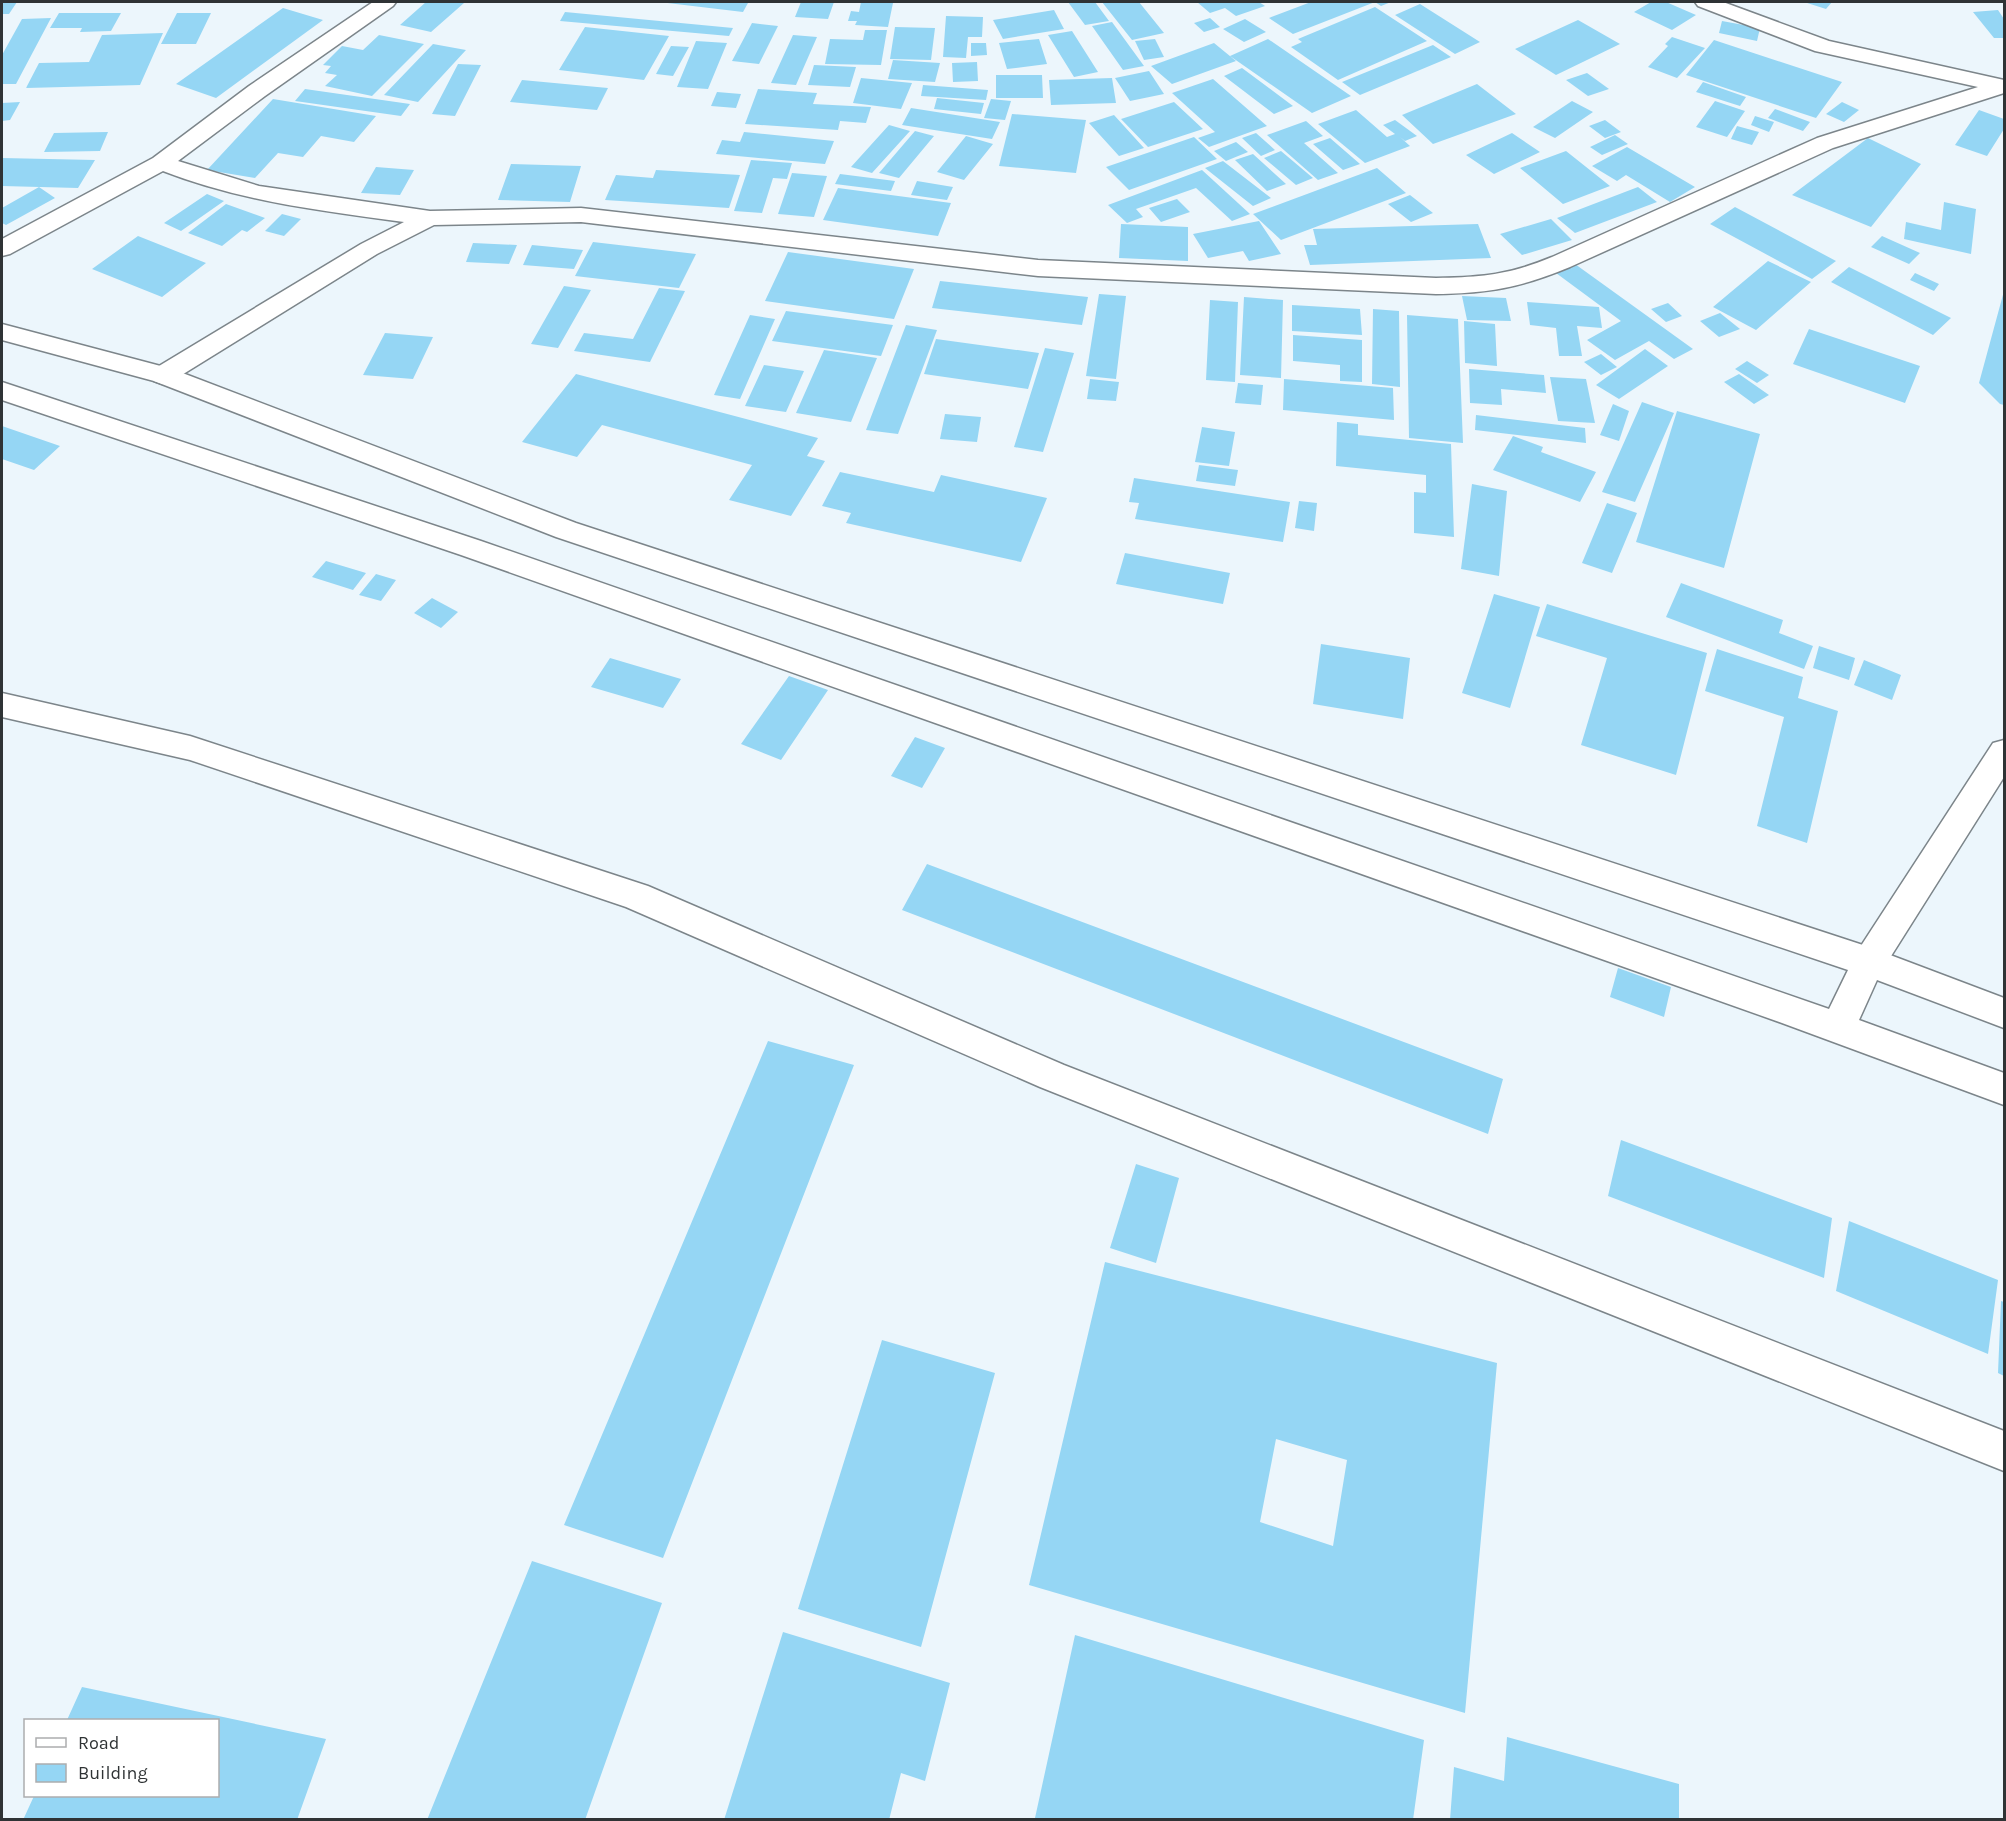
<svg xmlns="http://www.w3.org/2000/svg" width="2006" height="1821" font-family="Karla,sans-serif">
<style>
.building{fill:#95d6f4;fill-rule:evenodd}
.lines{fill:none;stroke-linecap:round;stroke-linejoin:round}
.minor-casing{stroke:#7c858a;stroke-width:3}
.tertiary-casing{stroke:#7c858a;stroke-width:3}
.minor{fill:#fff;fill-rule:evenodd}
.tertiary{fill:#fff;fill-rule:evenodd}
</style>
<rect width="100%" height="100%" fill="#ecf6fc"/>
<path class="building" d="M2 2H17L9 14H2Z
M426 2H457L464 3 431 32 400 25Z
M659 2H738L748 3 743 12Z
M801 2H834L828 19 795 17Z
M861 2 893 3 888 27 855 25 857 21H848L851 11 859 12Z
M1068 2H1095L1109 21 1085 25Z
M1102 2H1139L1164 33 1132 40Z
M1197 2H1259L1265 6 1236 16 1225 8 1210 13Z
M1311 2H1391L1381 6 1375 2 1293 34 1269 18Z
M1651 2H1666L1696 15 1672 30 1634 12Z
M1804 2H1832L1826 9Z
M1420 4 1480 42 1455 54 1395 15Z
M1375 7 1427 41 1338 80 1291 47 1302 42 1298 39Z
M283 8 323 20 216 98 176 84Z
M1054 10 1064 29 1003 39 993 20Z
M1998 10 2004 19V38H1994L1973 12Z
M565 12 733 28 729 36 560 21Z
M59 13H121L111 31 80 32 82 28H50Z
M177 13H211L196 44H161Z
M946 16 983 17 982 37H968L966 58 943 57Z
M51 18 16 84H2V55L22 19Z
M1210 18 1220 27 1204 32 1194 23Z
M1245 19 1266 32 1244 42 1223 29Z
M1578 20 1620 44 1556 75 1515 49Z
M1722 21 1760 28 1757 41 1719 33Z
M1112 22 1144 66 1123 70 1092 26Z
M752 23 778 26 759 64 732 61Z
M585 27 669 36 644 80 559 70Z
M895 27 935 28 931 60 890 59Z
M865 30H887L881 65 825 64 830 39 863 40Z
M1072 31 1098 72 1074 77 1048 35Z
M163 33 140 85 26 88 39 63 89 62 102 35Z
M379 35 424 44 372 96 325 86 337 75 325 73 331 66 323 65 342 46 363 50Z
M793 35 817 37 796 85 771 83Z
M1672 37 1705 48 1677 78 1648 67 1668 46 1665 44Z
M1039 39 1047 64 1007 69 999 43Z
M1155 39 1164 57 1144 60 1135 41Z
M1268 39 1351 96 1312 113 1230 56Z
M1714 40 1842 82 1816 118 1686 75Z
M696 41 727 43 708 89 677 87Z
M971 43H986L987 55 971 56Z
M1214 43 1236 61 1172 84 1151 66Z
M433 44 466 50 418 102 384 95Z
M1433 45 1451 57 1360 95 1342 82Z
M671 46 689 47 673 76 656 74Z
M893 60 940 63 935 82 888 79Z
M977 62 978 81 953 82 952 63Z
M458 64 481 65 455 116 432 114Z
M814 65 856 67 850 87 808 85Z
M1242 68 1293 106 1274 114 1224 76Z
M1149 71 1164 94 1130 101 1115 78Z
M1587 73 1609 89 1588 96 1566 80Z
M996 75H1042L1043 98H996Z
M861 78 912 83 901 109 853 103Z
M1112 78 1116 103 1051 105 1049 80Z
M1213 79 1267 126 1209 147 1198 138 1215 132 1172 93Z
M522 80 608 88 597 110 510 102Z
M1703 82 1746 97 1740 106 1696 92Z
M1477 84 1516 114 1433 144 1402 115Z
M923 85 988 90 986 100 921 96Z
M305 89 410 104 401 116 295 101Z
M758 89 817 93 813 104 871 107 866 123 840 121 838 130 745 124Z
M717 92 741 94 736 108 711 106Z
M937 98 984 103 981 114 934 109Z
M273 99 376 116 354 142 321 136 303 157 278 153 255 178 207 170Z
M991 99 1011 101 1005 120 984 118Z
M1572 101 1593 112 1555 138 1533 127Z
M1715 101 1745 111 1727 137 1696 127Z
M20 102 10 120 2 121V103Z
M1174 102 1203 129 1148 147 1121 119Z
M1842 102 1859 110 1844 122 1826 114Z
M911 108 1000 122 992 139 902 125Z
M1775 109 1810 122 1803 131 1768 118Z
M1356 110 1387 137 1395 134 1383 125 1395 120 1417 136 1405 141 1400 137 1410 146 1365 163 1318 124Z
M1979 110 2004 119V129L1987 156 1955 145Z
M1012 114 1086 120 1076 173 999 166Z
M1114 115 1144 148 1119 156 1089 123Z
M1755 116 1774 122 1769 132 1751 125Z
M1605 120 1621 132 1605 138 1589 126Z
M1306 121 1323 136 1304 143 1338 173 1318 180 1267 135Z
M889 125 910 131 872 173 851 167Z
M1737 126 1759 132 1752 145 1731 139Z
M915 131 934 136 899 178 879 173Z
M108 132 100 151 44 152 54 133Z
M744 132 834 141 825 164 716 154 722 140 740 142Z
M1256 133 1275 150 1261 156 1242 138Z
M1512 133 1540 152 1494 174 1466 155Z
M1615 135 1628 144 1602 155 1590 147Z
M966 136 993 144 964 180 937 172Z
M1194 137 1217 159 1129 190 1106 167Z
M1330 138 1360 164 1343 170 1313 144Z
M1868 138 1921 164 1871 227 1792 195Z
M1236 142 1248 152 1226 161 1214 151Z
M1627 147 1695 187 1670 202 1626 175 1617 181 1592 166Z
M1281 151 1313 178 1296 185 1264 158Z
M1566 151 1610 186 1563 204 1520 168Z
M1253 154 1286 184 1267 191 1235 160Z
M2 158 95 160 78 188 2 186Z
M751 160 792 163 787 179 773 178 762 213 734 211Z
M1223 161 1271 198 1253 206 1205 168Z
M511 164 581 166 570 202 498 200Z
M376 167 414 170 400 195 361 193Z
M1377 168 1406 193 1281 240 1253 214Z
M656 170 740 175 729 208 605 200 616 175 653 178Z
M1202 170 1250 214 1232 221 1196 188 1136 209 1143 217 1127 223 1108 205Z
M792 173 827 176 814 217 778 214Z
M840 174 895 181 891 191 835 184Z
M917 181 953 187 947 200 911 195Z
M39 187 55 198 6 225 2 223V208Z
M1638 187 1657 202 1575 233 1557 218Z
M838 188 951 203 938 236 823 220Z
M207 194 224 201 181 231 164 223Z
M1410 195 1433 213 1411 222 1388 204Z
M1177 199 1190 212 1161 222 1149 208Z
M1944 202 1976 209 1971 254 1904 239 1906 222 1941 230Z
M226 204 265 218 247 232 242 230 222 246 188 233Z
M1735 207 1836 261 1812 279 1710 224Z
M282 214 301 219 284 236 265 231Z
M1551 219 1572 240 1522 255 1500 234Z
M1259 221 1281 254 1249 261 1243 251 1208 258 1193 234Z
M1121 224 1188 227V261L1119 258Z
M1478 224 1491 258 1310 265 1304 245H1317L1313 229Z
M138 236 206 263 162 297 92 269Z
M1882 236 1920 253 1909 264 1871 247Z
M593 242 696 254 679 288 575 276Z
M473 243 517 245 509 264 466 262Z
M532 245 583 250 574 269 523 265Z
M788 252 914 269 894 319 765 301Z
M1768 261 1811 282 1756 330 1713 307Z
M1575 264 1693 349 1674 359 1649 341 1615 360 1587 340 1621 321 1556 273Z
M1849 267 1951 318 1933 335 1831 282Z
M1915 273 1939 284 1934 291 1910 280Z
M940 281 1088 297 1082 325 932 308Z
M564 286 591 290 558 348 531 344Z
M659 288 685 291 650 362 574 351 584 333 633 339Z
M2004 291V405L2000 404 1979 383Z
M1099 294 1126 296 1116 379 1086 376Z
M1462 296 1506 298 1511 321 1467 320Z
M1244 297 1283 300 1281 378 1240 375Z
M1210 300 1238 302 1235 382 1206 380Z
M1527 302 1599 307 1602 328 1577 326 1582 356H1559L1556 328 1530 325Z
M1668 303 1682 316 1666 322 1651 309Z
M1292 305 1360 309 1362 335 1292 331Z
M1373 309 1399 311 1400 387 1372 384Z
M786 311 893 325 881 356 772 341Z
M1720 313 1740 329 1719 337 1700 321Z
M750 315 775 319 740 399 714 395Z
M1407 315 1458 319 1463 443 1409 438Z
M1464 321 1495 324 1497 366 1465 363Z
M906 325 937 330 898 434 866 430Z
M1809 329 1920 366 1905 403 1793 364Z
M385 333 433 337 413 379 363 375Z
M1293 335 1362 340V382L1340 381V365L1293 361Z
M936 339 1039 353 1028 389 924 374Z
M1045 348 1074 353 1043 452 1014 447Z
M1645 349 1668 366 1619 399 1596 385Z
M824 350 877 358 851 422 796 413Z
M1601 354 1617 367 1601 375 1584 362Z
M1747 361 1769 375 1757 383 1735 369Z
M764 365 804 371 786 412 745 406Z
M1469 369 1544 375 1546 393 1501 389 1502 405 1470 403Z
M576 374 818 438 807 456 825 461 791 516 729 500 752 465 602 425 577 457 522 442Z
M1739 374 1769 395 1754 404 1724 382Z
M1550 377 1586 379 1595 423 1558 421Z
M1090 379 1119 382 1116 401 1087 399Z
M1284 379 1393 388 1394 420 1283 410Z
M1238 383 1263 385 1261 405 1235 403Z
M1642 402 1674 413 1635 502 1602 492Z
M1613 404 1629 411 1619 441 1600 435Z
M1677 411 1760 434 1724 568 1636 542Z
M945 414 981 417 977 442 940 439Z
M1476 415 1585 428 1586 443 1475 430Z
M1337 422 1358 424V435L1451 444 1454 537 1414 533V492L1426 493V475L1336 466Z
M2 426 60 446 34 470 2 459Z
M1202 427 1235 432 1229 466 1195 462Z
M1513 436 1543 447 1541 452 1596 472 1580 502 1493 470Z
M1199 465 1238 470 1235 486 1196 481Z
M840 472 934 492 941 475 1047 498 1021 562 846 523 851 513 822 506Z
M1134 478 1290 502 1283 542 1135 519 1139 503 1129 502Z
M1472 484 1507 491 1499 576 1461 569Z
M1299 501 1317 503 1314 531 1295 528Z
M1607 503 1637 513 1612 573 1582 563Z
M1125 553 1230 573 1223 604 1116 584Z
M326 561 366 573 353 590 312 577Z
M376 574 396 580 381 601 359 595Z
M1681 583 1783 620 1779 633 1813 646 1804 669 1666 617Z
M1494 594 1540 607 1510 708 1462 693Z
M432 598 458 612 441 628 414 613Z
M1547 604 1707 653 1676 775 1581 745 1607 658 1536 636Z
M1321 644 1410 658 1403 719 1313 704Z
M1819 646 1855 658 1849 680 1813 668Z
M1717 649 1803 677 1798 698 1838 711 1807 843 1757 826 1784 717 1705 691Z
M610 658 681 679 663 708 591 687Z
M1864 660 1901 675 1892 700 1854 685Z
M789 676 828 690 781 760 741 744Z
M915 737 945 748 922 788 891 776Z
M927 864 1503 1079 1488 1134 902 910Z
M1618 968 1671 987 1664 1017 1610 997Z
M768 1041 854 1065 663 1558 564 1525Z
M1621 1140 1832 1218 1824 1278 1608 1196Z
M1136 1164 1179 1178 1156 1263 1110 1248Z
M1849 1221 1998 1280 1988 1354 1836 1291Z
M1105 1262 1497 1363 1465 1713 1029 1585ZM1276 1439 1347 1460 1333 1546 1260 1522Z
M2001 1301 2004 1302V1376L1998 1373Z
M882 1340 995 1373 921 1647 798 1609Z
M532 1561 662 1603 585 1820H427Z
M783 1632 950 1683 925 1781 901 1773 889 1820H724Z
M1075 1635 1424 1740 1413 1820 1035 1818Z
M82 1687 326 1739 297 1820H23L34 1796H218V1720H67Z
M1507 1737 1679 1784V1820H1450L1454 1767 1504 1781Z"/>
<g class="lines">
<defs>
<path id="minor" d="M373 2H396L393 6 265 96 178 161 259 186 430 211 581 208 1038 260 1436 278C1484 277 1508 275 1552 257L1817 138 1978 87 1815 51 1698 6 1695 2H1723L1829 41 2004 80V93L1833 148 1570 267C1519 288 1490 293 1436 294L1038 276 581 222 434 225 377 254 172 381 163 384 154 381 150 375 154 369 361 244 404 222C322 211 240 201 163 171L10 254 2 256V239L153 158 249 86Z
M2 693 190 736 648 886 1064 1065 2004 1431V1471L1040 1087 626 907 190 760 2 717Z
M2004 740V777L1881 972 1869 977 1857 972 1852 962 1857 952 1993 743Z"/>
<path id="tertiary" d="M2 324 172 369 576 523 1869 947 2004 998V1028L1877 980 1859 1020 2004 1073V1105L1782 1023 461 555 2 400V382L481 541 1829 1009 1848 970 556 537 154 381 2 340Z"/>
</defs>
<use href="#minor" class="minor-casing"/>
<use href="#tertiary" class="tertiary-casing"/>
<use href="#minor" class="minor"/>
<use href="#tertiary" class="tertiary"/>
</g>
<rect width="2006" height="1821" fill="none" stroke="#2f3335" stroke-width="6"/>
<rect x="24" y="1719" width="195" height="78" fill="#ffffff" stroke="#acadae" stroke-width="1.5"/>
<rect x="36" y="1738" width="30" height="9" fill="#ffffff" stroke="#acadae" stroke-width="1.5"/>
<text x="78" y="1749" font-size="18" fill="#2f3335">Road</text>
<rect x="36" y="1764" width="30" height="18" fill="#95d6f4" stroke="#acadae" stroke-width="1.5"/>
<text x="78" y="1779" font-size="18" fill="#2f3335">Building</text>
</svg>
